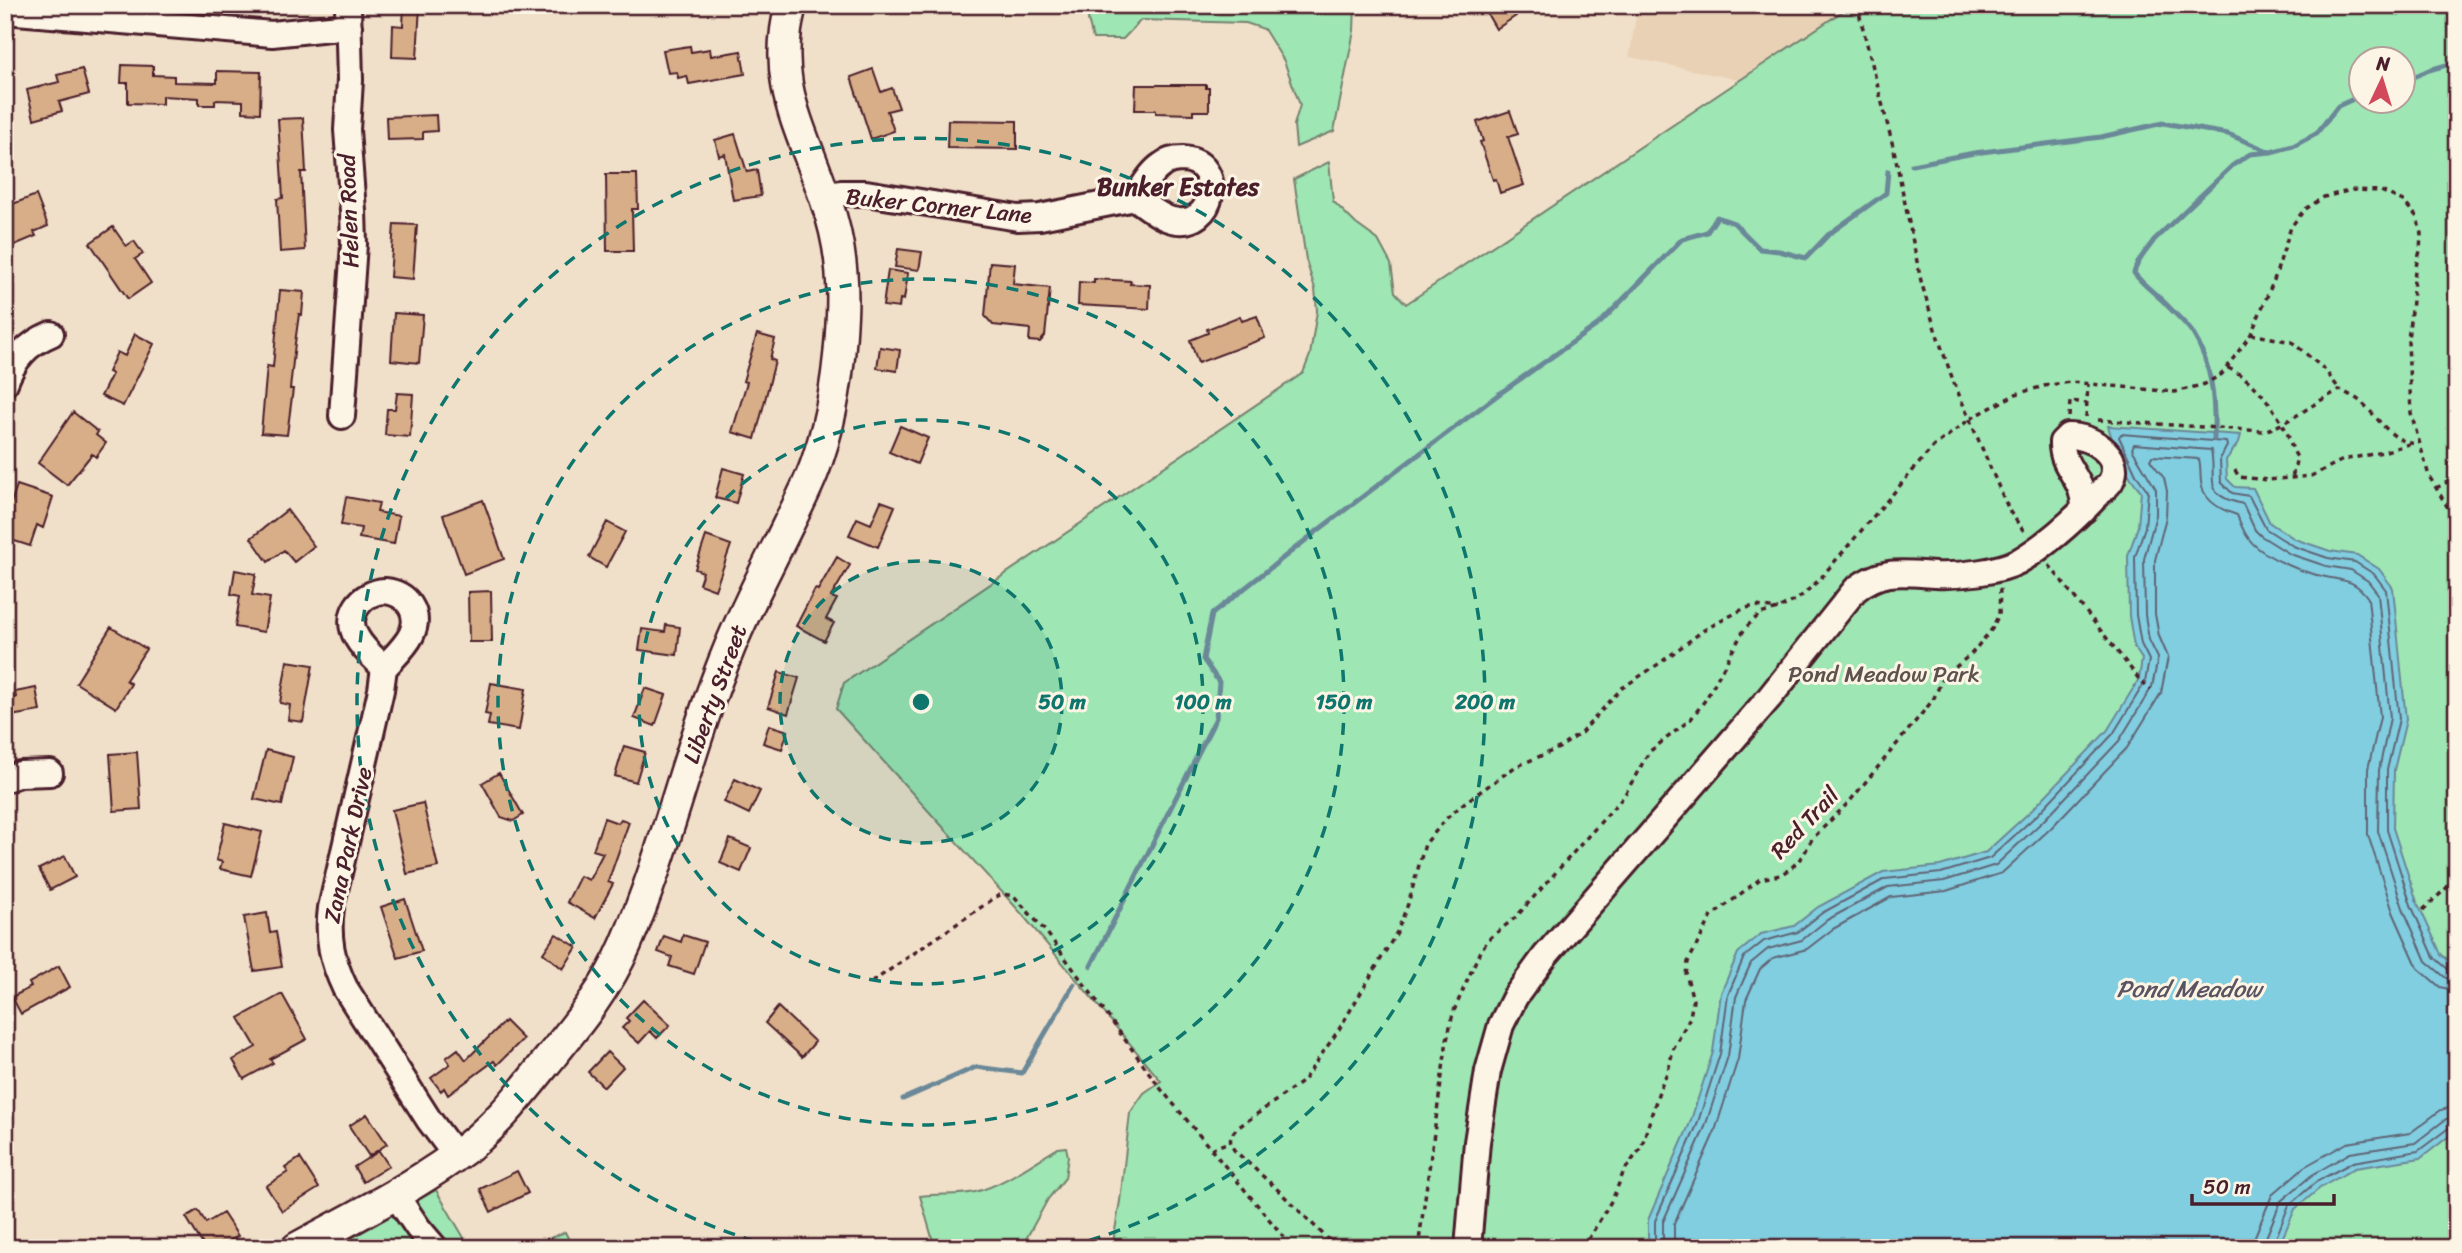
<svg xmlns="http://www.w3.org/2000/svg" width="2462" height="1253" font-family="Sriracha,sans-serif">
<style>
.built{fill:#e9d1b6}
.green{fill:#9ee6b3;stroke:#74826f;stroke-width:2;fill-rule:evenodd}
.water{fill:#81cee1;stroke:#6b8898;stroke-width:2}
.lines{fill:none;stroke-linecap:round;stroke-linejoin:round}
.shore{stroke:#606574;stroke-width:2}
.stream{stroke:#6b8898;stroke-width:5}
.building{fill:#d7ae88;stroke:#4a1f2b;stroke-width:2}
.minor-casing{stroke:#4a1f2b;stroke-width:30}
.major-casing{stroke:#4a1f2b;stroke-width:35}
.path{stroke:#4a1f2b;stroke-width:3.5;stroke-dasharray:5 5;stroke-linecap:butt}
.minor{stroke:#fcf5e5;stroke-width:24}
.major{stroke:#fcf5e5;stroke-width:30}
.ring{fill:none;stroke:#0f766e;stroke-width:3.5;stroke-dasharray:12 9}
.labels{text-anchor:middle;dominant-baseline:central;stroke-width:6;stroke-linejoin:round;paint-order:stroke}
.street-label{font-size:23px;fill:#4a1f2b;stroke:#fcf5e5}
.park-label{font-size:23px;fill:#5f514d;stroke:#fcf5e5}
.neighbourhood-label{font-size:24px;font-weight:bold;fill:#4a1f2b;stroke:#fcf5e5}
.water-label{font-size:24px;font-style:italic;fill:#5a5462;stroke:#fcf5e5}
.centre{fill:#0f766e;stroke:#fcf5e5;stroke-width:3.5}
.ring-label{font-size:21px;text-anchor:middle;font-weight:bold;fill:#0f766e;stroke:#fcf5e5;stroke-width:6;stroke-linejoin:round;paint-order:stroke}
</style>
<rect width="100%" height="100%" fill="#f1e0c9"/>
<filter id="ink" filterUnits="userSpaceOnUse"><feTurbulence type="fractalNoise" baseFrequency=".0143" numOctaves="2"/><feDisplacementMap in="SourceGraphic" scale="14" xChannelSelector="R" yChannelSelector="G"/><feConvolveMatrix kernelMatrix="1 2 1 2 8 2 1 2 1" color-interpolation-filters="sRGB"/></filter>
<g filter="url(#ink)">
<path class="built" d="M1638 5H1852L1739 80 1629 57Z"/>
<path class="green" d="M1091 5H1355L1354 31 1334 131 1296 147 1294 125 1300 105 1284 61 1264 29 1246 23 1141 20 1123 39H1093L1088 20Z
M1852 5H2457V1248H1112L1120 1201 1130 1113 1144 1093 1161 1081 1021 913 836 709 844 683 1303 373 1310 355 1317 311 1315 289 1306 260 1294 179 1329 162 1333 201 1356 224 1378 240 1391 264 1395 292 1406 304ZM2360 60H2402V102H2360Z
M1066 1147 1068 1156 1065 1178 1048 1199 1021 1248H935L920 1196C938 1193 956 1196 975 1192 1005 1184 1031 1164 1058 1148Z
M436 1190 470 1248H356L352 1238Z
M565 1232 573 1248H525Z"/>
<path class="water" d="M2108 426 2241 435 2239 442 2226 460 2227 479 2235 487 2253 488 2270 523 2295 539 2330 551 2357 555 2379 569 2393 588 2406 720 2394 770 2393 828 2417 902 2441 954 2457 967V1130L2421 1158 2355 1168 2320 1188 2295 1209 2278 1248H1648V1220L1690 1123 1713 1052 1721 993 1738 953 1761 934 1794 926 1818 907 1883 872 1940 866 1986 852 2033 809 2107 731 2139 679 2142 659 2134 647 2129 616 2128 556 2138 526 2141 491C2124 472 2115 450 2108 426Z"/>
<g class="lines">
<path class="shore" d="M1655 1248V1221L1697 1125 1720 1054 1728 995 1744 957 1764 941 1798 932 1822 913 1885 879 1941 873 1990 858 2038 814 2113 734 2145 682 2149 660 2141 644 2136 615 2135 557 2145 527 2148 491 2137 476 2119 437 2121 434 2226 442 2227 446 2220 459 2221 482 2232 493 2249 496 2266 529 2293 546 2328 558 2355 562 2374 574 2386 590 2399 719 2387 770V830L2411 905 2434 957 2450 971 2457 972
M1663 1248V1222L1705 1127 1728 1056 1736 997 1751 963 1768 949 1802 940 1827 920 1888 887 1944 881 1996 865 2044 820 2119 741 2152 687 2158 658 2149 640 2145 615 2144 559 2156 515V489L2132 449 2134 444 2211 450C2217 480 2201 495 2243 504L2255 530 2261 536 2290 554 2326 566 2351 570 2368 581 2378 594 2390 718 2379 770 2378 831 2403 908 2426 961 2446 978 2457 981
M1674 1248V1224L1715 1131 1738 1059 1746 1000 1760 969 1773 958 1807 949 1833 929 1891 897 1946 891 2002 873 2051 828 2127 748 2161 693 2168 657 2159 636 2155 614V560L2166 517 2167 491 2164 478 2150 460 2152 456 2199 459C2201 466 2200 474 2201 482 2203 500 2221 510 2237 515 2240 522 2243 532 2249 539 2262 557 2304 573 2326 577 2346 581 2355 580 2368 598L2380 717 2368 769V835L2393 912 2418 968 2440 987 2457 991
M2253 1248 2255 1236 2272 1195 2304 1167 2347 1143 2410 1133 2441 1110 2457 1106
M2264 1248 2265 1240 2281 1201 2312 1175 2350 1153 2415 1143 2446 1119 2457 1117
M2272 1248 2289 1205 2316 1182 2353 1162 2418 1151 2450 1127 2457 1125"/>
<path class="stream" d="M2402 82 2429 70 2457 62
M1912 165 1974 153 2101 137 2163 123 2228 134 2268 151
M2214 439C2215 401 2213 365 2192 332 2185 322 2174 313 2166 304 2155 293 2143 285 2134 273 2137 260 2146 252 2154 240L2233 165 2250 154 2271 152 2293 146 2316 134 2338 106 2360 96
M1091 966 1216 718 1219 682 1203 659 1212 614 1321 528 1499 394 1600 323 1682 239 1707 232 1717 217 1734 223 1760 249 1779 251 1806 258 1829 234 1886 193 1888 171
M903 1099 976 1067 1022 1073 1074 984"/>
</g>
<path class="building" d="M404 5H420L417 58 392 57 393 25 403 26Z
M1482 5H1510L1516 16 1496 29Z
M690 46 691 52 710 49 711 56 741 51 745 74 689 84 687 76 678 78 677 72 668 73 663 50Z
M122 65 153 66V75L174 76V82L217 83V71L261 72 260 113 243 112V101L215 100V105H199V98L162 96V104L128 103V83H121Z
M82 69 89 94 59 102 62 111 34 119 27 90 59 82 57 75Z
M873 69 881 92 892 88 899 108 887 111 894 131 871 139 851 77Z
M1136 85H1206V88H1209V111H1193V114L1156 113V110H1135Z
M1510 111 1518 134 1508 137 1524 185 1500 193 1496 179 1493 180 1480 142 1483 141 1477 122Z
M436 115 437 131 423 132V139L387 140 386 117Z
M303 118 306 172H301L305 250 280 252 277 199 283 198 278 119Z
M948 120 1017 121V149L947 148Z
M735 134 747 172 757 170 761 196 733 200 725 154 719 156 715 140Z
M606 174H637L638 209H632L633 251H607Z
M36 195 48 226 34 232 36 236 5 249V207Z
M394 224 417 225 413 279 390 277Z
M113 227 126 246 134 241 143 254 135 259 151 283 128 299 90 243Z
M898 249 922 252 919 270 895 267Z
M990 262 1015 264 1013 284 1050 288 1045 336 1040 342 1029 341 1030 329 993 325 985 316Z
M888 270 908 273 904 300 900 299 899 308 883 306Z
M1094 279 1131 281 1130 284 1150 285 1149 309 1078 305 1079 282 1094 283Z
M280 290 304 292 302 315 299 314 295 343 290 389H293L287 435 261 433 267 366 273 367Z
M394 313 423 315 419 363 391 360Z
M1240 316 1242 321 1257 316 1265 338 1198 363 1190 340 1208 333 1207 329Z
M135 334 154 344 123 406 101 396 112 374 108 372 117 352 125 356Z
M757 334 775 339 770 359 775 361 755 439 732 432 747 382 743 381Z
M880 347 900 350 897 371 877 368Z
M397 393 413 394 410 437 385 435 387 409H395Z
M73 412 98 432 96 435 106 443 96 457 92 454 67 485 38 463Z
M900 426 928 438 917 464 889 452Z
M723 468 744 474 736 503 715 498Z
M17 485 53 497 43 528 37 525 30 546 5 538V521Z
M346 497 379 503 377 512 399 516 394 544 359 538 361 528 341 525Z
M483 500 504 559 464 574 443 515Z
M881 501 895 506 878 547 849 535 857 518 871 524Z
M287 510 314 546 294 562 284 550 268 562 251 538Z
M607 522 625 532 606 567 589 557Z
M706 536 731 545 715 590 699 584 703 572 695 569Z
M837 557 850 565 831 597 837 599 826 619 834 623 824 641 796 626 815 589 818 590Z
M235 570 256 574 252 595 270 598 264 632 235 627 240 596 231 594Z
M491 591 492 642H469L468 592Z
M666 625 680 627 677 655 639 650 642 629 665 632Z
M111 627 146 649 126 680 131 684 116 708 76 683Z
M287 661 313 665 303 722 288 720 290 705 280 703Z
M779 672 799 678 788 714 768 707Z
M491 683 526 689 519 730 488 725 490 715 485 714Z
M36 688 40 711 5 717V700L16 697 15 692Z
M645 688 666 695 655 726 634 718Z
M769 725 788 731 782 749 763 743Z
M624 746 645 752 636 782 615 776Z
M266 750 293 757 282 805 254 799Z
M137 752 141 809 114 811 110 754Z
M499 773 523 815 513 821 501 817 482 783Z
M735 779 760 791 749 814 724 802Z
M423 803 438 867 407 874 392 810Z
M604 818 618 823 621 819 629 822 608 882 613 884 595 918 567 902 580 876 589 880 603 853 593 850Z
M225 823 262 832 251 876 220 869 222 862 216 860Z
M730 839 751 848 741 872 720 863Z
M65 856 75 877 50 890 39 869Z
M405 899 422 951 398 958 381 907Z
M267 913 270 933 276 932 282 967 254 971 244 917Z
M556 934 577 947 563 969 543 953Z
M683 935 705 942 694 974 669 966 672 957 658 952 664 936 681 942Z
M59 966 70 987 21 1014 12 997 31 987 29 983Z
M282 994 307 1039 270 1059 273 1063 244 1079 233 1060 256 1047 239 1018Z
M643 1000 670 1025 657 1038 650 1031 639 1043 622 1028 629 1021 626 1018Z
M778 1007 815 1042 802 1057 765 1023Z
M505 1021 523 1039 497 1065 494 1061 448 1095 444 1088 441 1091 431 1078 450 1064 446 1058 458 1049 466 1060Z
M607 1052 623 1067 604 1087 588 1072Z
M367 1114 387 1144 369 1156 349 1126Z
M379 1151 389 1166 363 1182 354 1167Z
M300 1158 319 1188 282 1211 266 1186 288 1172 285 1168Z
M517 1171 528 1193 491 1212 480 1189Z
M198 1210 206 1223 223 1213 238 1236 218 1248H205L186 1217Z"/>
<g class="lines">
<defs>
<path id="minor" d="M5 11 272 34 349 26
M825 197 841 193H866L1018 218 1040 217 1135 198C1146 205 1159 217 1172 220 1215 231 1227 162 1183 159 1176 159 1168 160 1162 165 1151 172 1143 187 1135 198
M5 383C14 359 27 344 51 334
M342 416 354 244 353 211 347 130 350 80 348 5
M385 591C395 592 404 596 410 605 426 630 399 651 384 668 375 659 363 649 357 638 343 616 361 592 385 591Z
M384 668 381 690 331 908C327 938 332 961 345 988L429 1120 456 1156
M5 779 20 774 50 773
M395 1194 418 1228 435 1248
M1468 1248 1477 1142 1488 1071 1501 1025 1515 997 1545 956 1769 698 1855 590C1881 568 1904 573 1935 575 1959 576 1999 572 2019 561 2048 544 2074 520 2097 496 2101 491 2108 486 2111 481 2118 468 2112 456 2102 448 2092 440 2081 436 2068 436L2062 442C2061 470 2085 477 2084 510"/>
<path id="major" d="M297 1248C350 1219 405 1192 454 1157 490 1133 518 1098 545 1064 576 1026 607 989 626 944 667 849 689 745 729 649 746 607 768 566 788 525 799 503 811 481 818 458 833 414 840 362 842 315 844 277 839 237 826 201 803 130 770 84 791 5"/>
</defs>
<use href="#minor" class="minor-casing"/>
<use href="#major" class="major-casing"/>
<path class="path" d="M1857 5 1894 150 1921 281 1935 329 1954 383 2000 490 2010 512 2026 534
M2251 334 2292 342 2324 369 2340 390
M2228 368C2254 380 2270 402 2284 427 2290 436 2290 447 2297 457L2292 478
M2069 417 2070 401 2087 403
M2086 417 2088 384
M2098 420 2262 431C2287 426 2315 401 2340 390 2346 393 2354 397 2360 401 2379 417 2390 443 2418 444
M2235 470 2239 477 2268 480 2311 476 2343 460 2383 452 2409 444
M2436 488 2457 477
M2049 565 2139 679 2151 690
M2423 910 2457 878
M872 982 996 897 1002 894 1014 896 1047 933 1161 1089 1293 1248
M1211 1149 1229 1142
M1337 1248 1278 1190 1234 1150C1229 1141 1229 1138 1236 1129L1303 1081 1338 1031 1397 932 1408 904 1425 844 1447 818 1464 803 1515 767 1559 748 1581 733 1622 688 1660 663 1704 630 1745 608 1756 606 1778 609
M1418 1248 1447 1040 1453 1013 1480 951 1490 938 1516 917 1624 796 1649 752 1691 719 1706 699 1745 628 1760 614 1778 609 1798 599 1818 581 1933 447 1970 419 2016 394 2044 386 2070 382 2175 392 2205 384 2222 374 2251 334 2274 280 2291 227 2304 210 2324 197 2352 190 2381 191 2403 201 2417 217 2421 234 2420 251 2415 270 2408 341 2411 413 2429 476 2457 523
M1583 1248 1613 1198 1624 1171 1641 1148 1660 1088 1668 1071 1673 1050 1690 1017 1693 1000 1686 974 1688 962 1712 916 1760 879 1780 875 1790 869 1803 856 1812 839 1850 801 1933 700 1943 678 1972 653 1992 629 1999 614 2000 588"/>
<use href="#minor" class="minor"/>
<use href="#major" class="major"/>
</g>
</g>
<circle cx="921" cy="702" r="141" fill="#0f766e" fill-opacity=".12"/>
<g class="ring">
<circle cx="921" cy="702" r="141"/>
<circle cx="921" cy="702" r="282"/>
<circle cx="921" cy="702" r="423"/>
<path d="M775 1247A564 564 0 1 1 1067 1247"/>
</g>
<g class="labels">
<g class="street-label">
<text transform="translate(939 206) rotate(6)">Buker Corner Lane</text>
<text transform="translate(349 211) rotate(-92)">Helen Road</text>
<text transform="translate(715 694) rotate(-70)">Liberty Street</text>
<text transform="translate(1805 823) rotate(-47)">Red Trail</text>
<text transform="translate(348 845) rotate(-78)">Zana Park Drive</text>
</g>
<g class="park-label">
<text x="1884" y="674">Pond Meadow Park</text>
</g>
<g class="neighbourhood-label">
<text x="1178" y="187">Bunker Estates</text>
</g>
<g class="water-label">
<text x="2189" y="989">Pond Meadow</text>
</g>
</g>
<circle cx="921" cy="702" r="10" class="centre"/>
<g class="ring-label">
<text x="1062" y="709">50 m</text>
<text x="1203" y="709">100 m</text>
<text x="1344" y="709">150 m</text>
<text x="1485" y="709">200 m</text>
</g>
<rect width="2462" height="1253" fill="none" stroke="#fcf5e5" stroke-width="28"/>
<rect x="14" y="14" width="2434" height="1225" fill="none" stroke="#4a1f2b" stroke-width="2.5" filter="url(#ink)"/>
<g transform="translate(2382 80) rotate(4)"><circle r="33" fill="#fcf5e5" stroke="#b59f9b" stroke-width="2"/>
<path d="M0-5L12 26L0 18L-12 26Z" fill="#d1495b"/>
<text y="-10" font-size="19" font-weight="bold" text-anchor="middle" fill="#4a1f2b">N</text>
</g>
<path d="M2192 1194v10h142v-10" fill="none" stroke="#4a1f2b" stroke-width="3.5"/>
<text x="2203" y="1194" font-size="21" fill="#4a1f2b" stroke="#fcf5e5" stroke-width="5" paint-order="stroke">50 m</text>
</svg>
